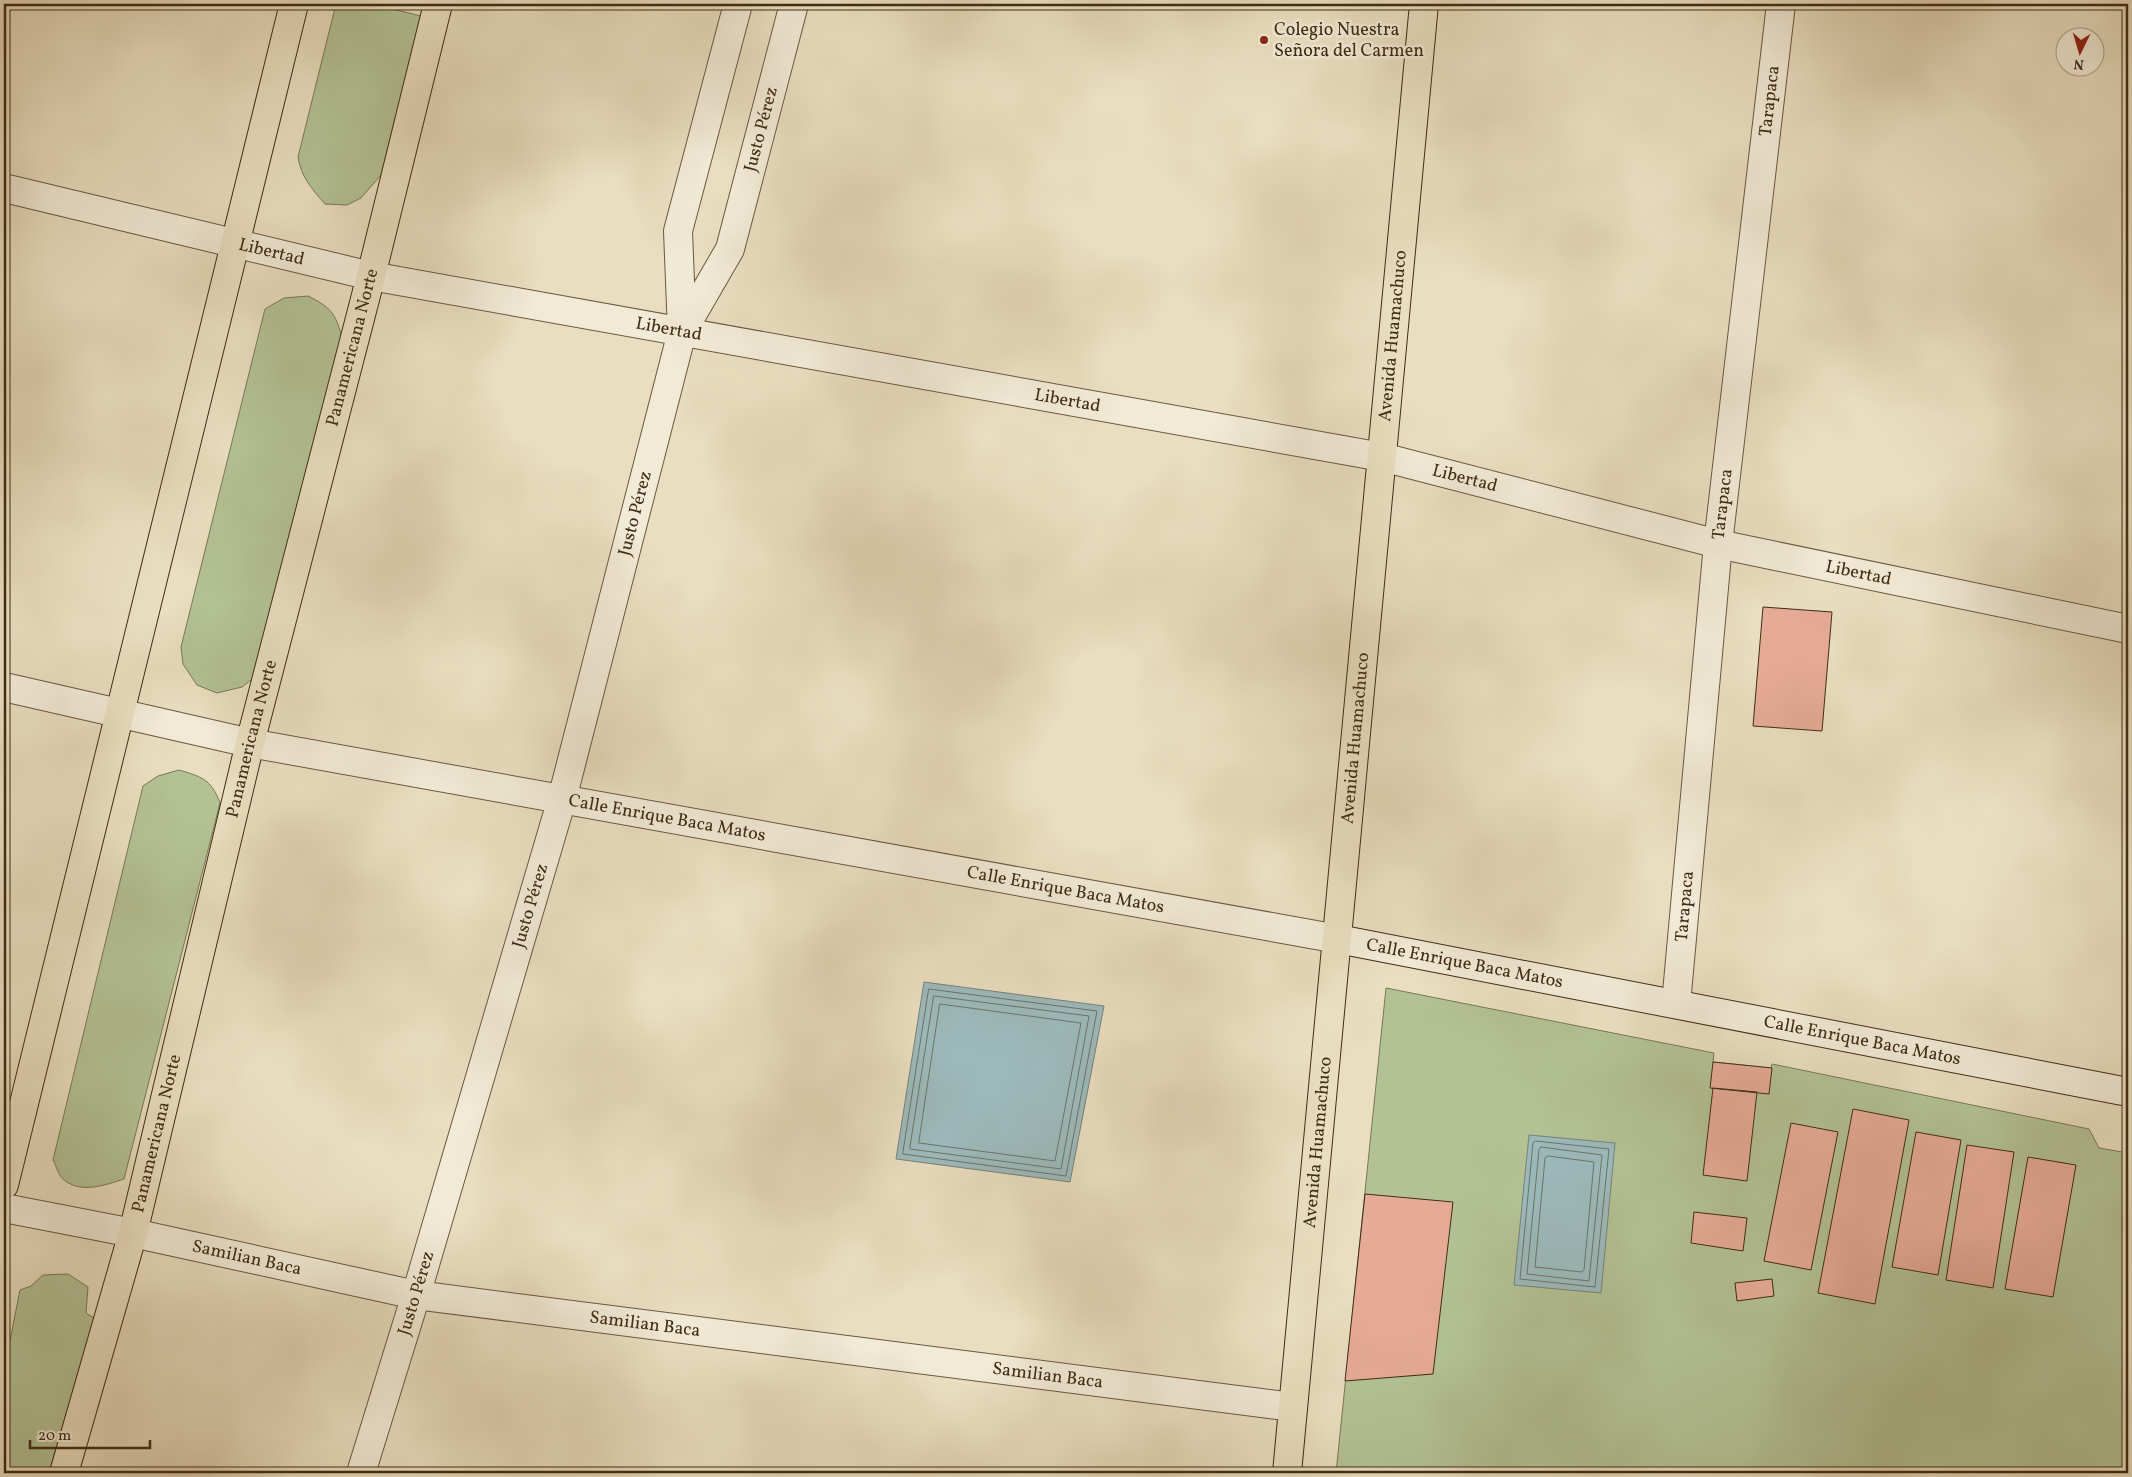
<svg xmlns="http://www.w3.org/2000/svg" width="2132" height="1477" font-family="Vollkorn,serif">
<style>
.green{fill:#b3c295;stroke:#7a7754}
.water{fill:#9cbabc;stroke:#778179}
.lines{fill:none;stroke-linecap:round;stroke-linejoin:round}
.shore{stroke:#6e7368;stroke-width:1}
.building{fill:#e6ab96;stroke:#402c14}
.street-casing{stroke:#6a583f;stroke-width:30}
.secondary-casing{stroke:#402c14;stroke-width:30}
.primary-casing{stroke:#402c14;stroke-width:30}
.highway-casing{stroke:#402c14;stroke-width:30}
.street{stroke:#f1ead6;stroke-width:28}
.secondary{stroke:#f1ead6;stroke-width:28}
.primary{stroke:#e9dec0;stroke-width:28}
.highway{stroke:#e9dec0;stroke-width:28}
.poi-dot{fill:#8f2418;stroke:#f1ead6;stroke-width:2}
.labels{text-anchor:middle;dominant-baseline:central;stroke-width:5;stroke-linejoin:round;paint-order:stroke}
.poi-label{font-size:18px;fill:#402c14;stroke:#f1ead6;text-anchor:start}
.street-label{font-size:18px;fill:#402c14;stroke:#f1ead6}
</style>
<rect width="100%" height="100%" fill="#e9dec0"/>
<filter id="stains"><feTurbulence type="fractalNoise" baseFrequency=".004" numOctaves="4"/><feColorMatrix values="0 0 0 0 .2 0 0 0 0 .09 0 0 0 0 .02 0 0 0 .5 -.17"/></filter>
<radialGradient id="worn" r=".72"><stop offset=".6" stop-color="#630" stop-opacity="0"/><stop offset="1" stop-color="#630" stop-opacity=".3"/></radialGradient>
<path class="green" d="M336 4H372L421 16 381 175 361 198 347 205 325 204C312 189 301 177 298 157Z
M308 296C330 307 336 313 342 338L260 673 242 687 217 693 197 685 183 664 181 647 265 309 284 298Z
M179 770C202 777 211 779 220 803L124 1179C105 1185 79 1195 62 1178 58 1174 56 1165 53 1160L143 786 158 776Z
M1386 988 1714 1053 1713 1062 1771 1068 1772 1064 2089 1129 2099 1148 2128 1153V1473H1336Z
M68 1274 88 1287 86 1313 94 1318 49 1473H4V1371L20 1290 31 1286 43 1275Z"/>
<path class="water" d="M924 982 1104 1006 1070 1182 896 1159Z
M1529 1135 1615 1143 1601 1293 1514 1285Z"/>
<g class="lines">
<path class="shore" d="M929 989 1097 1011 1066 1176 903 1154Z
M934 996 1089 1016 1061 1169 910 1149Z
M940 1004 1081 1023 1055 1161 919 1143Z
M1536 1141 1609 1149 1595 1287 1520 1279 1533 1143Z
M1541 1147 1602 1155 1589 1281 1527 1274 1539 1150Z
M1548 1156 1594 1162 1584 1270 1582 1272 1535 1267 1545 1158Z"/>
</g>
<path class="building" d="M1763 607 1832 612 1822 731 1753 726Z
M1713 1062 1772 1068 1769 1094 1710 1088Z
M1713 1088 1757 1092 1747 1181 1703 1175Z
M1853 1109 1909 1120 1875 1304 1818 1293Z
M1791 1123 1838 1132 1811 1270 1764 1261Z
M1916 1132 1961 1140 1938 1275 1892 1267Z
M1967 1145 2014 1152 1993 1288 1946 1280Z
M2028 1157 2076 1165 2053 1297 2005 1289Z
M1365 1194 1453 1202 1433 1374 1345 1381Z
M1694 1212 1747 1218 1743 1251 1691 1243Z
M1772 1279 1774 1296 1737 1301 1735 1283Z"/>
<g class="lines">
<defs>
<g id="street">
<path id="s1" d="M4 188 371 276 1382 457 1718 544 2128 629"/>
<path d="M682 332 678 231 738 4"/>
<path id="s2" d="M4 687 250 743 1338 939"/>
<path id="s3" d="M1676 1004 1718 544 1781 4"/>
<path id="s4" d="M4 1208 133 1233 416 1295 1293 1407"/>
<path id="s5" d="M361 1473 416 1295 562 799 682 332 730 249 794 4"/>
</g>
<g id="secondary">
<path id="s6" d="M1338 939 2128 1092"/>
</g>
<g id="primary">
<path id="s7" d="M1287 1473 1424 4"/>
</g>
<g id="highway">
<path d="M4 1185 294 4"/>
<path id="s8" d="M64 1473 133 1233 250 743 371 276 438 4"/>
</g>
</defs>
<use href="#street" class="street-casing"/>
<use href="#secondary" class="secondary-casing"/>
<use href="#primary" class="primary-casing"/>
<use href="#highway" class="highway-casing"/>
<use href="#street" class="street"/>
<use href="#secondary" class="secondary"/>
<use href="#primary" class="primary"/>
<use href="#highway" class="highway"/>
</g>
<circle class="poi-dot" cx="1264" cy="40" r="5"/>
<g class="labels">
<g class="poi-label">
<text x="1274" y="30">Colegio Nuestra<tspan x="1274" dy="21">Señora del Carmen</tspan></text>
</g>
<g class="street-label">
<text stroke="none"><textPath href="#s3" startOffset="908">Tarapaca</textPath></text>
<text stroke="none"><textPath href="#s5" startOffset="1405">Justo Pérez</textPath></text>
<text stroke="none"><textPath href="#s1" startOffset="275">Libertad</textPath></text>
<text stroke="none"><textPath href="#s1" startOffset="680">Libertad</textPath></text>
<text stroke="none"><textPath href="#s7" startOffset="1142">Avenida Huamachuco</textPath></text>
<text stroke="none"><textPath href="#s8" startOffset="1162">Panamericana Norte</textPath></text>
<text stroke="none"><textPath href="#s1" startOffset="1085">Libertad</textPath></text>
<text stroke="none"><textPath href="#s1" startOffset="1490">Libertad</textPath></text>
<text stroke="none"><textPath href="#s3" startOffset="502">Tarapaca</textPath></text>
<text stroke="none"><textPath href="#s5" startOffset="998">Justo Pérez</textPath></text>
<text stroke="none"><textPath href="#s1" startOffset="1895">Libertad</textPath></text>
<text stroke="none"><textPath href="#s8" startOffset="758">Panamericana Norte</textPath></text>
<text stroke="none"><textPath href="#s7" startOffset="738">Avenida Huamachuco</textPath></text>
<text stroke="none"><textPath href="#s2" startOffset="676">Calle Enrique Baca Matos</textPath></text>
<text stroke="none"><textPath href="#s2" startOffset="1081">Calle Enrique Baca Matos</textPath></text>
<text stroke="none"><textPath href="#s5" startOffset="592">Justo Pérez</textPath></text>
<text stroke="none"><textPath href="#s3" startOffset="98">Tarapaca</textPath></text>
<text stroke="none"><textPath href="#s6" startOffset="129">Calle Enrique Baca Matos</textPath></text>
<text stroke="none"><textPath href="#s6" startOffset="534">Calle Enrique Baca Matos</textPath></text>
<text stroke="none"><textPath href="#s8" startOffset="352">Panamericana Norte</textPath></text>
<text stroke="none"><textPath href="#s7" startOffset="332">Avenida Huamachuco</textPath></text>
<text stroke="none"><textPath href="#s4" startOffset="248">Samilian Baca</textPath></text>
<text stroke="none"><textPath href="#s5" startOffset="188">Justo Pérez</textPath></text>
<text stroke="none"><textPath href="#s4" startOffset="652">Samilian Baca</textPath></text>
<text stroke="none"><textPath href="#s4" startOffset="1058">Samilian Baca</textPath></text>
</g>
</g>
<rect width="2132" height="1477" fill="none" stroke="#e9dec0" stroke-width="20"/>
<rect x="5" y="5" width="2122" height="1467" fill="none" stroke="#402c14" stroke-width="2.5"/>
<rect x="10" y="10" width="2112" height="1457" fill="none" stroke="#402c14"/>
<g transform="translate(2080 52) rotate(185)"><circle r="24" fill="#f1ead6" stroke="#aa9e88"/>
<path d="M0-4L9 19L0 12L-9 19Z" fill="#8f2418"/>
<text y="-8" font-size="14" font-weight="bold" text-anchor="middle" fill="#402c14">N</text>
</g>
<path d="M30 1440v8h120v-8" fill="none" stroke="#402c14" stroke-width="2.5"/>
<text x="38" y="1440" font-size="15" fill="#402c14" stroke="#f1ead6" stroke-width="4" paint-order="stroke">20 m</text>
<rect width="100%" height="100%" filter="url(#stains)"/>
<rect width="100%" height="100%" fill="url(#worn)"/>
</svg>
